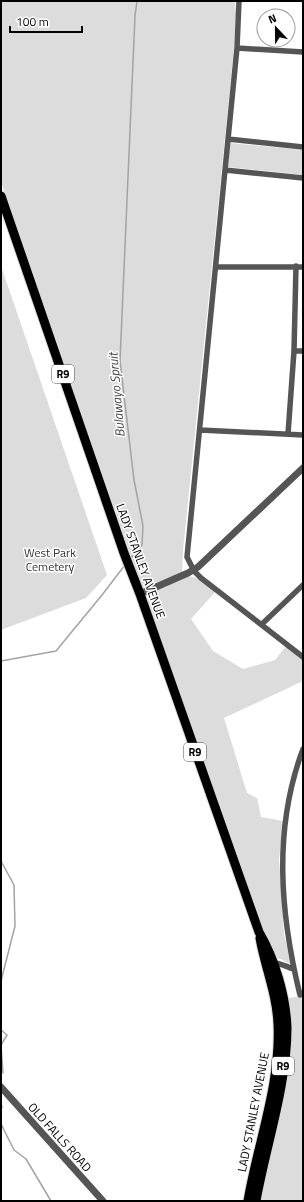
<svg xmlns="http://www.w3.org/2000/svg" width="304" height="1202" font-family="'Titillium Web',sans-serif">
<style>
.green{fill:#dcdcdc}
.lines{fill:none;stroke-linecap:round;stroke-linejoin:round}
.stream{stroke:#a3a3a3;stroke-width:1.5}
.trunk-casing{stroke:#dbdbdb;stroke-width:11}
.minor{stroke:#555;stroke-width:5.5}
.tertiary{stroke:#555;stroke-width:7}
.trunk{stroke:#000;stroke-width:9}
.labels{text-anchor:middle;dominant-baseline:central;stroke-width:3;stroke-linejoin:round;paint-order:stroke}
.shield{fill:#fff;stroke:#4c4c4c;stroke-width:1}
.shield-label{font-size:11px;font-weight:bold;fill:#000}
.park-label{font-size:12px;fill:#333;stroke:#fff}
.street-label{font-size:12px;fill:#000;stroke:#fff}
.water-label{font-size:13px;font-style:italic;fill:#444;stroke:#fff}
</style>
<rect width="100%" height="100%" fill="#fff"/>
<path class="green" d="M1 1H235L236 15 234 48 183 551 182 573 142 588 1 182Z
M230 143 303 150V175L228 167Z
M1 266 107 575 86 598 1 630Z
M189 576 199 579 216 591 191 619 213 651 243 669 275 660 286 646 303 660V681L224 718 247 793 257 798 261 817 283 821 279 859 284 934 291 965 281 959 275 958 261 929 149 608 147 599 151 593Z
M303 996V1201H261L291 1056 287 998Z"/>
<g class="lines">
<path class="stream" d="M130 559 142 545 143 526 134 480 120 361 135 16 137 1
M1 661 56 651 102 595 125 565
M1 861 14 885 15 926 1 981
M1 1030 7 1035 1 1045
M1 1046 3 1073
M1 1111 2 1106
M1 1124 14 1150 26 1159 51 1201"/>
<defs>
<path id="trunk" d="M1 196 124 553 140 594 259 932C275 959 286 997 287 1028 287 1085 266 1145 256 1201
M248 1201C258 1142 281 1084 278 1024 277 994 265 967 260 938"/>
</defs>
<use href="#trunk" class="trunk-casing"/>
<path class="minor" d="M239 1 237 48 225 170 187 557 194 571 201 578 303 657
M237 48 303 52
M228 139 303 147
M225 170 303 178
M216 267H303
M294 351H303
M200 430 303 435
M288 434 294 351 296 266
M262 624 303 585
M303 749C273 829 280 913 300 995L303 994
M272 963C280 962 286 967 294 969"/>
<path class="tertiary" d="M140 594 188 573 198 567 303 468
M1 1087 103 1201"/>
<use href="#trunk" class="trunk"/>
</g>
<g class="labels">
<g class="shield">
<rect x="52" y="365" width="22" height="18" rx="3"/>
<rect x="184" y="743" width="22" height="18" rx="3"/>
<rect x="272" y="1057" width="22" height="18" rx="3"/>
</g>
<g class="shield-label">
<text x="63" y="374">R9</text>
<text x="195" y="752">R9</text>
<text x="283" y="1066">R9</text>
</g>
<g class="park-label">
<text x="50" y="552">West Park<tspan x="50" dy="14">Cemetery</tspan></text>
</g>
<g class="street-label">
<text transform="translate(141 561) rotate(70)">LADY STANLEY AVENUE</text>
<text transform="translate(253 1112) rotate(-79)">LADY STANLEY AVENUE</text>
<text transform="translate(60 1137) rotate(48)">OLD FALLS ROAD</text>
</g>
<g class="water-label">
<text transform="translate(116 395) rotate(-95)">Bulawayo Spruit</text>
</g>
</g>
<rect width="304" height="1202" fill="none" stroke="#000000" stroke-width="4"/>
<g transform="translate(276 28) rotate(338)"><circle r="19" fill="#ffffff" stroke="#999999"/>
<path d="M0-3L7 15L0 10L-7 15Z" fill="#000000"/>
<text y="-6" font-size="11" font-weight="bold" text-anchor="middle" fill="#000000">N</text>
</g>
<path d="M10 26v6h72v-6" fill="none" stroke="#000000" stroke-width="2"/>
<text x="16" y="26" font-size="12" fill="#000000" stroke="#ffffff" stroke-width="3" paint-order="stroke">100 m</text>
</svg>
